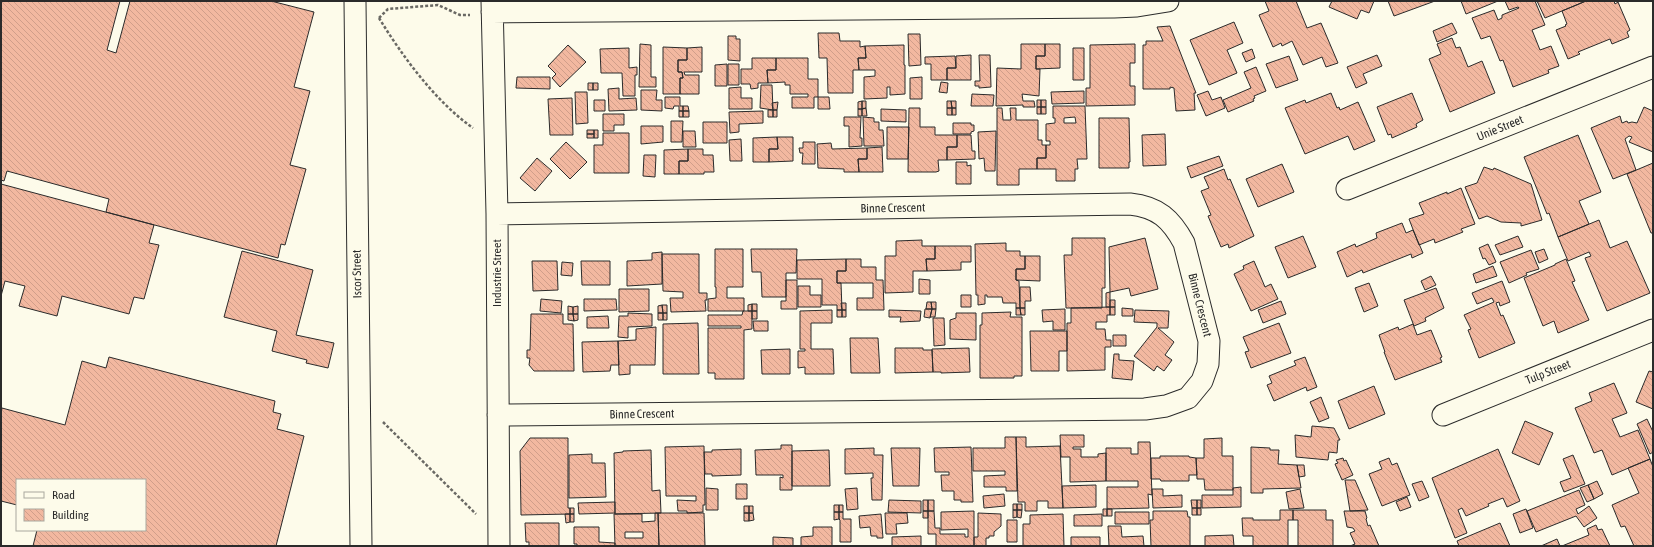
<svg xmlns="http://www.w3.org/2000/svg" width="1654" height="547" font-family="'Asap Condensed',sans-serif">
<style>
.building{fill:url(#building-back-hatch);stroke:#2b2b2b;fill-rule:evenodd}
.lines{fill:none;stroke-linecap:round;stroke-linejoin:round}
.minor-casing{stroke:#2b2b2b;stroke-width:23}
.path{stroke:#6a6964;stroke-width:2.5;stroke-dasharray:3 2;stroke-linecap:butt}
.minor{stroke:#fdfbea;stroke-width:21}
.labels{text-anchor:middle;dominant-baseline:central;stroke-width:3;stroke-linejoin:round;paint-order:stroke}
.street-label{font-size:12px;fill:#2b2b2b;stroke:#fdfbea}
</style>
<defs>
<pattern id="building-back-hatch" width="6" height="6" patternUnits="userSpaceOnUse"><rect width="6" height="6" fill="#f2b8a0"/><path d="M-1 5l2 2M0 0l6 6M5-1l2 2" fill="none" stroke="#d09e8a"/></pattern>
</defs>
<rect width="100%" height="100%" fill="#fdfbea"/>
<path class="building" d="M1 1H120L107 50 116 53 130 1H271L314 12 294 87 310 91 290 165 306 169 285 245 281 244 278 258 106 212 109 199 7 171 4 181 1 180Z
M1265 1H1296L1307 28 1321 23 1338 63 1326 67 1322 57 1303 65 1292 41 1282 46 1281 43 1273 47 1259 15 1269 11Z
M1332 1H1374L1369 13 1361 10 1357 19 1329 7Z
M1388 1H1435L1394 16Z
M1461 1H1498L1466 14Z
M1505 1H1535L1545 25 1532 30 1540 50 1551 46 1559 66 1548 70 1549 73 1513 87 1503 60 1500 61 1490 36 1481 39 1472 18 1494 10 1498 20 1502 18V15L1519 8 1518 7 1509 10Z
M1537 1H1586L1545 18Z
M1586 1H1614L1615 4 1618 2 1630 30 1627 32 1629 37 1612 44 1610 39 1578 52 1580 54 1568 59 1556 30 1566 26 1565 25 1567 24 1562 11Z
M1234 22 1243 43 1227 50 1237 73 1209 85 1190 40Z
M1452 23 1457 33 1437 42 1433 31Z
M1170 26 1196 93H1194L1195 110 1176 111 1174 88 1170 87V89H1143V45H1146V41H1163L1157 27Z
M818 33H839L840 41H860V47L865 46 866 58H858L859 70H853V93H828L827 58H819Z
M908 34H920L921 65 909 66Z
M728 36H736V39H740V61L728 60Z
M1452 38 1456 48 1460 47 1468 67 1482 61 1495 93 1450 112 1429 59 1441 54 1437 44Z
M640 44 651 45V77H656V87H639Z
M1021 44H1045V56H1036V69H1040L1039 96 1022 94 1023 101H1034L1035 107H1023V105L996 106 997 68 1021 69Z
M1045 44H1060V68L1036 69V56H1045Z
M1135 44V63H1130V86H1135V105L1086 106V88H1090V45Z
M568 45 586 62 560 87 552 78 556 74 548 66Z
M904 45V65H905V94L890 95V87H887V98L864 99V77L875 76V70H859L858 58H866L865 46Z
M663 47 687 48V60H678V72H682L683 78H680V94H663Z
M702 47V72H684L685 75H699V94H680V78H683L682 72H678V60H687V48Z
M629 48V68L637 67V75H635V96H623L622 73H601L600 49Z
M1073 48H1084V80H1073Z
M1252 49 1255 58 1246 62 1242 53Z
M971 55V80H947V68H956V56Z
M979 55H990L991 87 979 88V86H975V81H980Z
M1377 55 1382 66 1363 74 1367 83 1356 88 1347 67Z
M955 56 956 68H947V80H931V64H925V57Z
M1289 56 1298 80 1276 88 1266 64Z
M752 58H776V70H767L768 83H758V88L751 89 750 84H741V69H752Z
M776 58H808V79H818V97H814V108H792V97H808V94H790V85H785V82L768 83 767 70H776Z
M727 64V86H715V65Z
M728 64H739V85H728Z
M1256 67 1266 91 1254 96 1255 98 1253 99 1254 101 1228 112 1223 100 1251 88 1244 72Z
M517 77H550V89L516 88Z
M922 77V99H910V78Z
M941 82 948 83 947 93 939 92Z
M588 83H593V90H588Z
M593 83H598V90H593Z
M761 85H772L773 110 760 108Z
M741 87V98H752V109H729V88Z
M619 88V99L636 98 637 110 609 111 608 89Z
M641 90H657L656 100H662V111L641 110Z
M1084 91V103L1052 104 1051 92Z
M1208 91 1212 100 1221 97 1225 108 1206 116 1197 95Z
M575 92H587L588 123 576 124Z
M1331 93 1337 108 1339 107 1340 110 1358 102 1375 141 1354 150 1348 136 1305 154 1285 108 1305 100 1306 103Z
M1412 93 1423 120 1416 124 1417 127 1392 138 1391 134 1388 135 1377 107Z
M972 94 994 95 993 106H971Z
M665 97H680V106H683V111H679V106H674L673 109 665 108Z
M818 97H829L830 109H818Z
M572 98 573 135H550L548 99Z
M594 100H605V111H594Z
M1037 100H1041V107H1037Z
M1041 100H1046V107H1041Z
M862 101H866V108L862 109Z
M862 101V109H858V102Z
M947 101H951L952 108H947Z
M951 101H956V108H952Z
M778 102 777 110H773L772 103Z
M683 106H688L689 111H683Z
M1053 106H1085L1087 159H1077L1078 169H1075V181H1056V169H1037V158H1046V145H1050V141H1046V124L1055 123V118H1053ZM1075 117 1076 123H1064V118Z
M1037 107H1041V114H1037Z
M1041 107H1046V114H1041Z
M1644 107 1653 111V152L1629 142 1632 137 1629 136 1625 139 1636 170 1613 179 1591 128 1620 116 1622 123 1627 121 1628 123 1632 122 1637 123Z
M866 108 867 116H862V109Z
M909 108H920V127H935V135H957V147H947V160H938L939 171 936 172H908Z
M947 108H952V115H947Z
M952 108H956V115H952Z
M997 108H1002L1003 120H1011L1010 108H1016V120H1038V140H1042V145H1046V158H1037V169H1019V185H997Z
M858 109H862V116H858Z
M881 109 906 110V122L881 121Z
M768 110H773V117H768Z
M773 110H777V117H773Z
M679 111H683V117H679Z
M683 111H689V117H683Z
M763 111V123L739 124V132L730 133 729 112Z
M603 114H624V125H614V131H603Z
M844 117H861L860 138H862V146L849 147V126H844Z
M863 117 874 118V122H879V130H883L884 146H864Z
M1099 118H1129L1130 162H1129V168H1099Z
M671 121H683L682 142H671Z
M703 122H727V143H703Z
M953 123H971V125H974V131L971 132V134H953Z
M641 126H663V142L641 144Z
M887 127H909L908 159H887Z
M587 130H594V134H587Z
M594 130H598V138H594Z
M683 131H695L696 147H683Z
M996 131 995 171H985L984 158 979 159 978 132Z
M603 133H629V173H594V145H603Z
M587 134H594V138H587Z
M1165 134 1166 165 1143 166 1142 135Z
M957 135H971L972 151H975V159L947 160V147H957Z
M1578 135 1601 192 1579 201 1589 224 1558 237 1549 213 1547 214 1524 157Z
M777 137 778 149H769V162H753V138Z
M777 137H793V161L769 162V149H778Z
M741 139 742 161H730L729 140Z
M566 142 587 162 570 179 550 159Z
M803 142H815V164H802L803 153H800L799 148H803Z
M831 143 832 149 867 148V159H858L859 172H844V169L818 168 817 144Z
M882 147 883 172H859L858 159H867V148Z
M703 149V155H713L714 172H704V174H679V161H688V149Z
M664 150 688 149V161H679V174H664Z
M644 155H656L655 177 643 176Z
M1219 156 1223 166 1191 178 1187 167Z
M537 158 552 171 535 191 520 178Z
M956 162H967V166L971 165V184H956Z
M1653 163V233H1651L1627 174Z
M1282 164 1294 192 1258 207 1246 179Z
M1484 167 1493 170 1494 168 1531 184 1542 220 1521 226V223L1501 222 1487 216 1479 219 1465 187 1477 183Z
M1224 169 1228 180 1230 179 1254 236 1229 248 1228 244 1221 247 1208 216 1211 215 1201 191 1209 188 1204 177Z
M1 184 154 225 149 243 159 245 144 299 134 297 129 314 62 296 57 316 19 306 25 286 5 281 1 296Z
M1461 188 1475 224 1461 229 1463 232 1435 243 1434 239 1419 245 1409 219 1424 214 1419 203 1447 192V194Z
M1599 220 1610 248 1627 241 1650 293 1607 311 1585 258 1591 256 1589 252 1568 261 1558 237Z
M1402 223 1406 233 1413 230 1423 253 1412 258 1411 254 1363 273 1362 270 1347 277 1337 252 1355 244 1356 247 1377 238 1376 233Z
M1303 236 1316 267 1288 278 1275 247Z
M1518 236 1523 247 1500 255 1495 245Z
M1072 238H1105V288H1102V308H1066L1064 255H1072Z
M1145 238 1158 289 1131 296 1129 288 1110 292 1109 247Z
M922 240V246H935V259H926L927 271H913V292L885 293V256H896V241Z
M1006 243V251H1020V256H1025V269H1016V280L1019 281 1020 308H1016V303H1003L1002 297H987V295H985V304L978 305V295H976L975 244Z
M1488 244 1496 262 1489 265 1485 258 1483 259 1479 248Z
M935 246H971V262H961V270L927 271 926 259H935Z
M715 249H743V287H727V298H744V311H708V299L716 298V287H715Z
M751 249H797L796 273H786V297H762L761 272H752Z
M1544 249 1548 259 1539 263 1535 252Z
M1531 250 1539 269 1526 273 1527 275 1509 283 1500 262Z
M242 251 313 270 296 335 334 343 328 368 306 363 307 360 272 351 277 331 224 317Z
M662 252V284L627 286V261L652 260V253Z
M662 254H699V293H707V300H705L706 311 671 312 670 298H683V292L663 291Z
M1025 256H1040V281L1016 280V269H1025Z
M846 259H861V267H876V280H883L884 310H857V298H873V283H837V271H846Z
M846 259V271H837V283H841L842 310H837V305H822V279H797V260Z
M1566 259 1575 281 1572 282 1589 320 1558 333 1554 321 1543 326 1524 278 1555 265V264Z
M532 261H557L558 290 533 291Z
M581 261H610V285H582Z
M1254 261 1265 287 1271 284 1278 299 1251 311 1234 274 1244 269 1243 266Z
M562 262 573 263 572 276 561 275Z
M1493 266 1497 276 1476 283 1473 274Z
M1431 276 1436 285 1425 290 1421 281Z
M919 279 930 280V294H919Z
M786 280H797V309H781V301H786Z
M1502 281 1510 302 1500 306 1499 302 1496 303 1501 316 1503 315 1515 343 1479 358 1468 330 1471 329 1464 315 1494 302 1492 298 1477 304 1472 293Z
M1369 283 1378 306 1364 312 1355 288Z
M798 286H810V295H821V307H798Z
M1020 287H1030L1031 301H1025V308H1020Z
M1436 288 1444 308 1425 318 1426 321 1414 326 1404 300Z
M619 289H649V311L619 312Z
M1110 292V307H1106V293Z
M961 295H971V307H961Z
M541 299 562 301 561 313 540 311Z
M584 299H616L617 310 584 311Z
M1110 300H1115V307H1110Z
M1281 301 1286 314 1263 323 1258 310Z
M927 302H931L932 309H926Z
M931 302H936V309H932Z
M841 303H846V310H842Z
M752 304H757V311H752Z
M752 304V311H748V305Z
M662 305H667V313H663Z
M662 305 663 313H658V306Z
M568 306 573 307V314H568Z
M578 306V314H573V307Z
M1110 307V315H1107V322H1096V329H1105L1106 340H1111V347H1105V370L1067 371V323H1071V308Z
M1110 307H1115V315H1110Z
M1016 308H1020L1021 315H1016Z
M1020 308H1025V315H1021Z
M1122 308 1133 309V316H1122Z
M925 309H932L930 318 924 317Z
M932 309H936L935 317H930Z
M1065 309V330H1053V321L1043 322 1042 310Z
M832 310V323H811V349H833L834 374H805V367L798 368V351H805V349H800V311Z
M837 310H842V317H837Z
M842 310H846V317H842Z
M889 310 921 311 920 321 900 322 901 317H889Z
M1135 310 1169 311 1168 328H1158L1174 342 1165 355 1172 360 1164 371 1157 366 1154 371 1134 356 1157 327V323L1134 322Z
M743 311H752V329L744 330V379H715V373H708V328H741V326H708V315H742Z
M752 311H757V319H752Z
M1011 312 1010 317H1022V376H1014V378H980V325H982V313Z
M628 313 652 314V326L628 327V338L618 337 619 316H628Z
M658 313H663V320H658Z
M663 313H667V320H663Z
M956 313H976V340L950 339V320L956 318Z
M531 314H563V324H573L574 371H534L529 365 530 358H527V350H530Z
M568 314H573L574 321 568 320Z
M573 314H578V320L574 321Z
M608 316 609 328H587V317Z
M933 318H944L945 345 934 346Z
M753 321H768V331H754Z
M698 323 699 374H663V324Z
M1279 323 1291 353 1251 368 1245 352 1249 351 1243 337Z
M1413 324 1417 335 1431 330 1442 357 1440 358 1442 362 1395 380 1384 352H1385L1379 335 1398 327 1399 330Z
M656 327 655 365H630V374L619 375 618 341 636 340V329Z
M1030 331H1067V351H1059V371H1031Z
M1113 335H1126V346H1113Z
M850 338H878L880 373H851Z
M618 341 619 365H611L610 371 583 372 582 342Z
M895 348H923V350H932L933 372 895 373Z
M969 348 970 372 941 373V372H933L932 349Z
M790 349V374H762L761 350Z
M1114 354H1119V360L1134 361 1132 380 1112 378Z
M109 357 275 401 273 412 281 414 277 429 304 436 276 546H33L37 530H145V480H17V505L1 501V413L2 408 65 425 82 361 106 368Z
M1305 357 1317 387 1307 391 1306 387 1274 401 1267 385 1272 383 1269 376 1296 365 1294 361Z
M1649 371 1653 372V409L1636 402Z
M1614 383 1627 413 1612 419 1620 437 1638 430 1650 459 1612 475 1602 450 1594 453 1575 408 1592 401 1589 393Z
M1374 386 1385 414 1349 429 1338 401Z
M1321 397 1329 418 1319 422 1310 402Z
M1647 419 1653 432V452L1650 454 1637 424Z
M1525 421 1553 433 1539 465 1512 453Z
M1312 426 1334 428 1340 440H1338L1337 453 1329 452 1328 460 1296 457 1295 435 1311 437Z
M1060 435H1084V447H1073V449H1081V457H1098V454L1106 453V481L1070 482V457H1061Z
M1005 437H1016L1017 491H1006V487H984V476L1005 475V471H973V448H1005Z
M1016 437H1026V447L1060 446 1063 508H1048V501H1037V511H1025V502H1018Z
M530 438H568V508H570V514L521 515 520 451Z
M1222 438V456H1233V490H1205L1204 479H1197L1196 458H1204V439Z
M1138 442H1150L1152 495 1148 494 1149 508 1107 509V487H1138V481H1106V448H1131V454H1138Z
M781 445H792V490H780V477L783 478V475H756L755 450 781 449Z
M704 446 705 505H703V512L687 513V511H678L677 500 696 501V496H666L665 447Z
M971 447 973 502H961V500H954V491H942L941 475H949V472H935L934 448Z
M1251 447 1270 448V450H1279L1278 464 1297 465 1301 488 1263 489V493H1251Z
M874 448V455H883L882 500H872L871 478H873V473L845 474V449Z
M891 448H920L919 486H893Z
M741 449V475L712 476V474H705L704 452H712V450Z
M1498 449 1520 501 1507 507 1503 498 1488 504 1489 506 1466 516 1462 508 1458 510 1467 533 1455 538 1432 478Z
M651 450 652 491 660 490 661 513 615 514 614 453 623 452V451Z
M829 450 830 486H792V451Z
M592 454V463H605L606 497 569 498V455Z
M1573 455 1585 484 1564 492 1560 482 1571 478 1563 459Z
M1160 456H1189V457L1196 458 1197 475H1189V481H1161L1160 479H1151V458H1160Z
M1343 458 1344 461 1346 460 1353 475 1342 480 1335 464 1338 463 1336 460Z
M1389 458 1392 465 1397 463 1410 495 1382 506 1369 474 1382 469 1379 462Z
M1650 459 1653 467V546H1634L1625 526 1621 527 1612 505 1639 493 1628 468Z
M1297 465H1304L1305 476 1299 477Z
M1345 480H1355L1368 510 1350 511Z
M1422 481 1429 497 1419 501 1412 484Z
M1597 481 1603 494 1594 499 1588 485Z
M736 484H747V499H736Z
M1096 485V507L1063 508 1062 486Z
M1588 485 1594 499 1587 502 1580 488Z
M1241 487V507L1202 508V495H1233V488Z
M706 488 718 489V510H706Z
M857 488 858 509 847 510 845 489Z
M1152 489H1163V496L1182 495V507L1153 508Z
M1300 489 1304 508 1289 509 1286 492Z
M1579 490 1585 505 1576 509 1578 514 1589 506 1597 518 1584 527 1576 516 1536 532 1527 511Z
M1004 494 1005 506 984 508 983 496Z
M1407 497 1411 507 1400 511 1396 502Z
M889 500 921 501V513L888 512Z
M923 500H928V511H923Z
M928 500H934V511H928Z
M1191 500H1197V508H1192Z
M1197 500H1201V508H1197Z
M615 502V513L579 514 578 503Z
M1013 504H1017V510H1013Z
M1017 504H1022V510H1017Z
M834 505H839V512H834Z
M839 505H843V512H839Z
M744 506H749V513H744Z
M749 506H753V513H749Z
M570 508H574V514H570Z
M1192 508H1197V515H1192Z
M1197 508H1201V515H1197Z
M1103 509H1107V516H1103Z
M1107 509H1112V516H1107Z
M1526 509 1533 528 1520 533 1513 514Z
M1013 510H1017V517L1013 518Z
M1017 510H1022L1021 518 1017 517Z
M1280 510H1293V520H1288V546H1253V536H1243L1242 518H1253V520H1280Z
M1293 510H1326V520H1333V546H1298V520H1293Z
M923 511H928V518H923Z
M928 511H934L935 528H940V534H965V537H968V529L941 530V512L974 511V546H936V534H928Z
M1153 511H1187L1188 517H1190V546H1151L1150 520H1153Z
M1344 511H1365L1367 518 1366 519 1368 526 1370 525 1379 546H1350L1355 544 1350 533 1355 531 1353 528 1347 527Z
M834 512H839V519L834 520Z
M839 512H843V519H851V542H840V520L839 519Z
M1115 512H1149V524H1115Z
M655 513H658L659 546H615L614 514H642V522L655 521ZM625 532H643V538H625Z
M658 513H704L705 546H659Z
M744 513H749V521H744Z
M749 513H753L754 520 749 521Z
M885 513H907L908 523 896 524 897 534H886Z
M978 513 1001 514V526L994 532V536H989V538H986V546H974V537H978Z
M565 514H570V522L566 523Z
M570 514H574V522H570Z
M881 514 883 538H877V536H871L870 527 860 528 859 516Z
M1063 514 1064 546H1023V524H1030V515Z
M1102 514V526H1074V515Z
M1007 520H1017V542H1007Z
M525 523H559V546H529V542H526Z
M1500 523 1510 546H1459L1457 541Z
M1596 525 1598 530 1602 529 1610 546H1562L1589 535 1587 529Z
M1108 526H1121L1122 537 1143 536 1144 546H1109Z
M574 527H599V542L615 543V546H577V544H574Z
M813 527H832V546H801V537L813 536Z
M1233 535 1234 546H1205V536Z
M921 536V546H892V537Z
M773 537 793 538V546H773Z
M1071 537H1100V546H1071Z
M1557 539 1560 546H1541Z"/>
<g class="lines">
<defs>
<path id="minor" d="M355 1 361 546
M492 1 497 214 499 546
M492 12 1114 7 1137 6 1168 1
M1347 189 1653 67
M497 214 1130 204C1158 207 1171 219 1184 243L1209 341 1208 364 1202 381 1188 398 1166 406 1145 409 498 415
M1443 415 1653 330"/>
</defs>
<use href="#minor" class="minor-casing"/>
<path class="path" d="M379 18C403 57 435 101 473 128
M379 18 388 9 438 5 460 15H470
M383 422 476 514"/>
<use href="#minor" class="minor"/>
</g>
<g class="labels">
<g class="street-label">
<text transform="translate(1500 128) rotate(-22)">Unie Street</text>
<text transform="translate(893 208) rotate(-1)">Binne Crescent</text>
<text transform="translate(497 273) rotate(-90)">Industrie Street</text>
<text transform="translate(357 274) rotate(-91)">Iscor Street</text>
<text transform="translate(1200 305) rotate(76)">Binne Crescent</text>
<text transform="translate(1548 372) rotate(-22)">Tulp Street</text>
<text transform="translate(642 414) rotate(-1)">Binne Crescent</text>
</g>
</g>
<rect width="1654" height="547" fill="none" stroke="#2b2b2b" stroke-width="4"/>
<rect x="16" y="479" width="130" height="52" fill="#fdfbea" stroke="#a9a89e"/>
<rect x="24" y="492" width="20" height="6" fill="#fdfbea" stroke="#a9a89e"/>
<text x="52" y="499" font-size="12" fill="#2b2b2b">Road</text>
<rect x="24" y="509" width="20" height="12" fill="url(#building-back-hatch)" stroke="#a9a89e"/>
<text x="52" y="519" font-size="12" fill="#2b2b2b">Building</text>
</svg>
